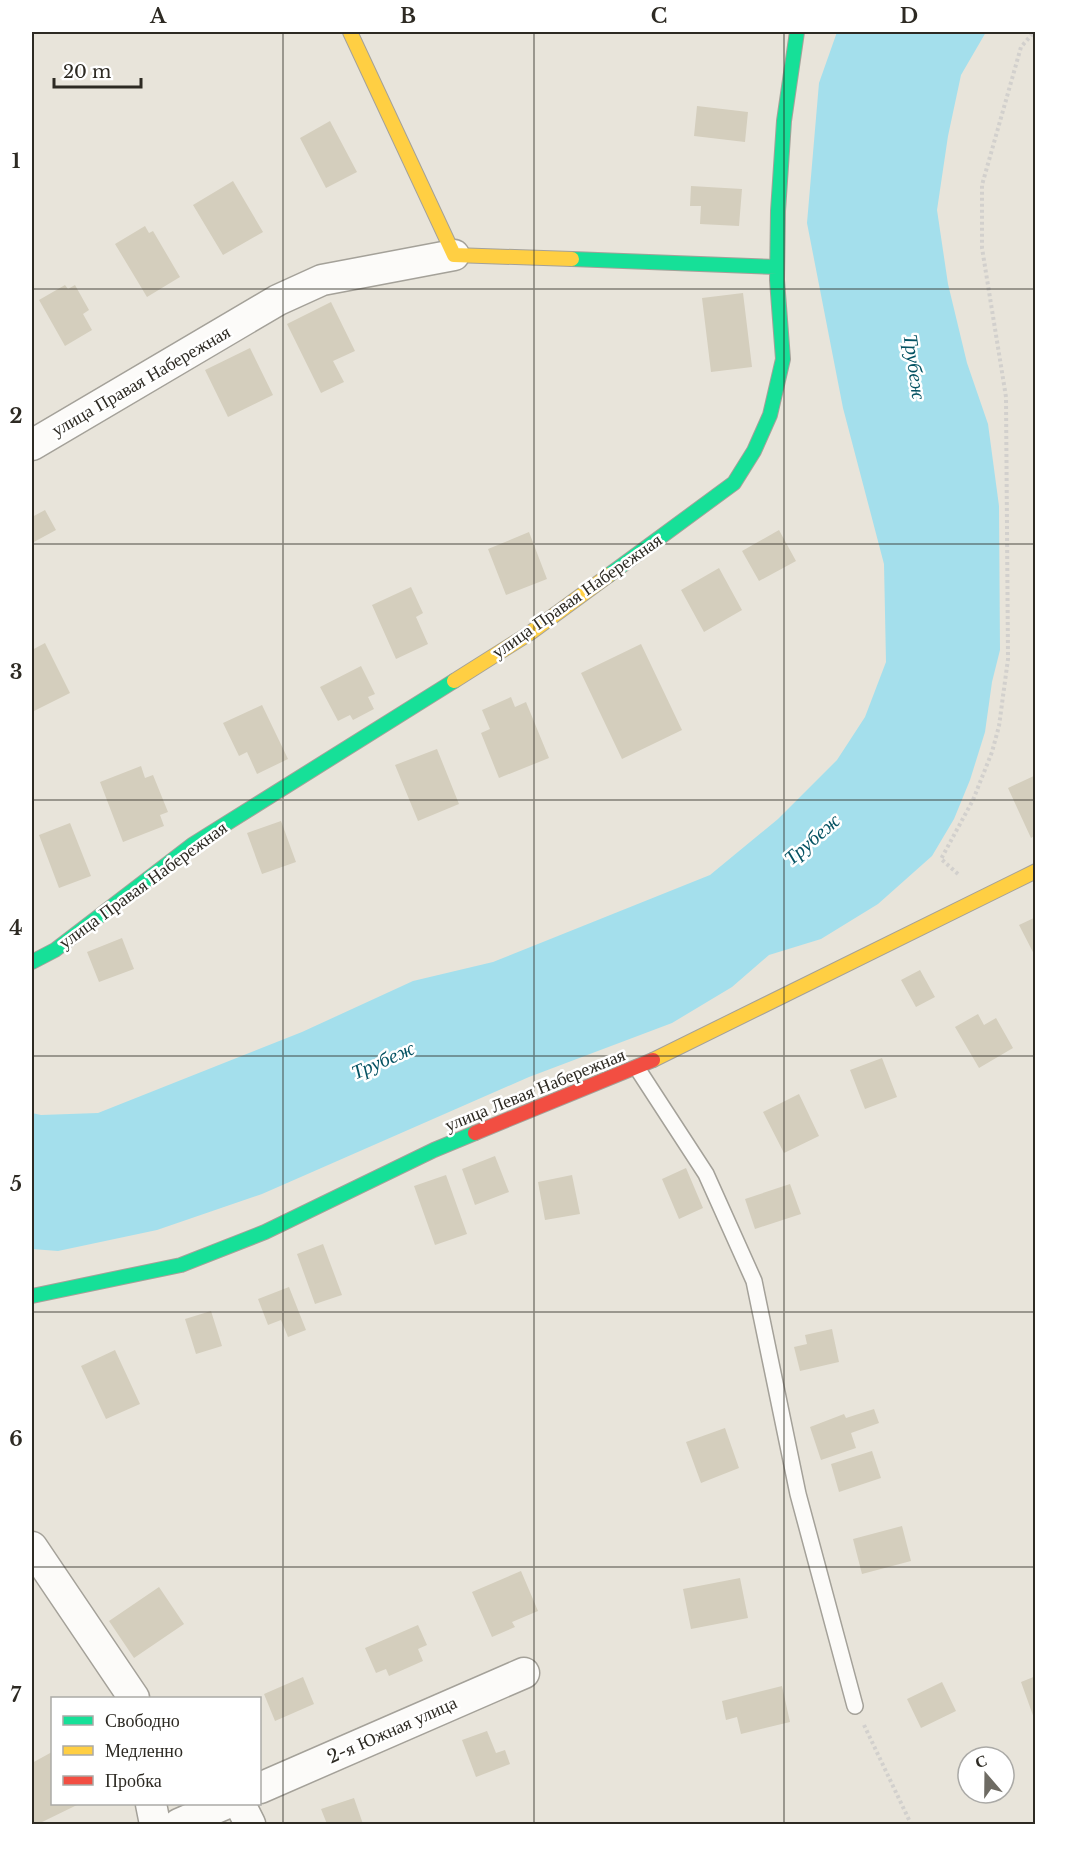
<svg xmlns="http://www.w3.org/2000/svg" width="1067" height="1856" font-family="'Libre Baskerville',serif">
<style>
.water{fill:#a4dfec}
.building{fill:#d4cebd}
.lines{fill:none;stroke-linecap:round;stroke-linejoin:round}
.lane-casing{stroke:#a4a199;stroke-width:18}
.street-casing{stroke:#a4a199;stroke-width:33}
.fast-casing{stroke:#a4a199;stroke-width:16}
.slow-casing{stroke:#a4a199;stroke-width:16}
.jam-casing{stroke:#a4a199;stroke-width:16}
.path{stroke:#d2d0cd;stroke-width:4;stroke-dasharray:3 3;stroke-linecap:butt}
.lane{stroke:#fcfbf9;stroke-width:15}
.street{stroke:#fcfbf9;stroke-width:30}
.fast{stroke:#16e098;stroke-width:14}
.slow{stroke:#ffcf43;stroke-width:14}
.jam{stroke:#f24e42;stroke-width:14}
.grid{fill:none;stroke:#2d2a23;stroke-width:1.5;stroke-opacity:0.55}
.labels{text-anchor:middle;dominant-baseline:central;stroke-width:5;stroke-linejoin:round;paint-order:stroke}
.street-label{font-size:18px;fill:#2d2a23;stroke:#fff}
.water-label{font-size:20px;font-style:italic;fill:#045262;stroke:#fff}
.neatline{fill:none;stroke:#2d2a23;stroke-width:2}
.grid-label{font-size:20px;text-anchor:middle;font-weight:bold;fill:#2d2a23}
</style>
<rect width="100%" height="100%" fill="#e8e4da"/>
<path class="water" d="M837 32H986L961 75 948 136 937 210 948 284 967 363 988 424 999 506 1000 650 992 682 985 732 970 780 954 819 932 856 878 904 821 939 769 955 732 987 672 1023 529 1077 262 1194 157 1230 58 1251 32 1249V1113L41 1115 98 1113 302 1032 413 981 493 962 710 875 778 819 837 760 865 717 886 662 884 564 843 408 807 223 819 83Z"/>
<path class="building" d="M697 106 748 112 745 142 694 136Z
M330 121 357 172 326 188 300 138Z
M233 181 263 232 223 255 193 205Z
M691 186 742 189 739 226 700 224 701 206H690Z
M145 226 149 233 153 231 180 277 147 297 115 244Z
M65 285 68 289 75 285 89 310 83 314 92 330 65 346 39 300Z
M743 293 752 367 711 372 702 298Z
M331 302 355 351 333 361 344 382 321 393 287 324Z
M250 348 273 395 228 417 205 370Z
M45 510 56 530 32 543V517Z
M779 530 796 561 759 581 742 551Z
M529 532 547 579 506 595 488 549Z
M719 568 742 610 704 632 681 590Z
M411 587 423 613 416 617 428 644 396 659 372 605Z
M45 643 70 693 32 712V650Z
M641 644 682 730 622 759 581 673Z
M361 666 375 694 368 697 374 709 353 720 350 715 338 721 320 687Z
M511 697 515 707 526 702 549 758 499 778 481 733 490 729 482 710Z
M262 705 288 759 257 774 247 752 239 756 223 723Z
M437 749 459 804 418 821 395 765Z
M141 766 145 778 153 775 168 812 160 815 164 826 123 842 100 782Z
M1036 775V835L1031 838 1008 788Z
M281 821 296 862 262 874 247 833Z
M70 823 91 876 59 888 39 835Z
M1036 917V958L1019 925Z
M122 938 134 969 99 982 87 952Z
M920 970 935 997 916 1007 901 980Z
M978 1014 984 1025 996 1018 1013 1048 979 1068 955 1027Z
M882 1058 897 1097 865 1109 850 1070Z
M799 1094 819 1136 784 1153 763 1112Z
M495 1156 509 1192 475 1205 462 1169Z
M686 1168 703 1208 679 1219 662 1179Z
M446 1175 467 1234 435 1245 414 1186Z
M572 1175 580 1214 545 1220 538 1182Z
M790 1184 801 1214 755 1229 745 1199Z
M323 1244 342 1295 315 1304 297 1254Z
M289 1287 306 1330 288 1337 281 1320 268 1325 258 1299Z
M211 1311 222 1346 196 1354 185 1319Z
M832 1329 839 1362 800 1371 794 1347 807 1344 805 1335Z
M115 1350 140 1404 106 1419 81 1366Z
M874 1409 879 1423 851 1433 856 1448 821 1460 810 1427 844 1414 846 1418Z
M725 1428 739 1468 701 1483 686 1442Z
M872 1451 881 1478 839 1492 831 1464Z
M902 1526 911 1561 862 1574 853 1539Z
M521 1571 538 1611 512 1622 515 1627 492 1637 472 1592Z
M740 1578 748 1618 691 1629 683 1589Z
M159 1587 184 1624 134 1658 109 1621Z
M418 1625 427 1645 418 1649 423 1661 389 1676 386 1669 376 1673 365 1648Z
M1036 1676V1721H1035L1021 1682Z
M303 1677 314 1704 275 1721 264 1694Z
M942 1682 956 1711 921 1728 907 1699Z
M782 1686 790 1722 741 1734 737 1717 726 1720 722 1701Z
M487 1731 496 1753 505 1750 510 1764 476 1777 462 1740Z
M52 1752V1804H79L38 1824H32V1763Z
M354 1798 363 1824H327L321 1809Z"/>
<g class="lines">
<defs>
<path id="lane" d="M637 1068 706 1174 754 1281 798 1494 855 1706"/>
<path id="street" d="M32 445 278 300 322 280 454 255
M32 1547 134 1698
M260 1788 524 1673
M151 1804 155 1824
M240 1804 250 1824
M179 1824 225 1804"/>
<path id="fast" d="M572 259 777 267
M609 575 734 483 754 451 770 415 783 359 777 280 778 211 784 121 797 32
M32 962 55 950 192 845 454 681
M32 1296 181 1265 265 1232 434 1150 475 1133"/>
<path id="slow" d="M350 32 454 255 572 259
M454 681 530 633 609 575
M653 1060 1036 871"/>
<path id="jam" d="M475 1133 653 1060"/>
</defs>
<use href="#lane" class="lane-casing"/>
<use href="#street" class="street-casing"/>
<use href="#fast" class="fast-casing"/>
<use href="#slow" class="slow-casing"/>
<use href="#jam" class="jam-casing"/>
<path class="path" d="M958 874 941 859 973 800 992 752 999 726 1008 659 1006 397 982 248V185L1021 47 1034 32
M864 1725 911 1824"/>
<use href="#lane" class="lane"/>
<use href="#street" class="street"/>
<use href="#fast" class="fast"/>
<use href="#slow" class="slow"/>
<use href="#jam" class="jam"/>
</g>
<path class="grid" d="M283 32V1824M534 32V1824M784 32V1824M32 289H1036M32 544H1036M32 800H1036M32 1056H1036M32 1312H1036M32 1567H1036"/>
<g class="labels">
<g class="street-label">
<text transform="translate(141 381) rotate(-30)">улица Правая Набережная</text>
<text transform="translate(577 596) rotate(-35)">улица Правая Набережная</text>
<text transform="translate(143 885) rotate(-36)">улица Правая Набережная</text>
<text transform="translate(535 1090) rotate(-22)">улица Левая Набережная</text>
<text transform="translate(392 1730) rotate(-24)">2-я Южная улица</text>
</g>
<g class="water-label">
<text transform="translate(915 367) rotate(82)">Трубеж</text>
<text transform="translate(812 839) rotate(-41)">Трубеж</text>
<text transform="translate(383 1060) rotate(-24)">Трубеж</text>
</g>
</g>
<rect width="1067" height="1856" fill="none" stroke="#ffffff" stroke-width="66"/>
<rect x="51" y="1697" width="210" height="108" fill="#ffffff" stroke="#abaaa7" stroke-width="1.5"/>
<rect x="63" y="1716" width="30" height="9" fill="#16e098" stroke="#abaaa7" stroke-width="1.5"/>
<text x="105" y="1727" font-size="18" fill="#2d2a23">Свободно</text>
<rect x="63" y="1746" width="30" height="9" fill="#ffcf43" stroke="#abaaa7" stroke-width="1.5"/>
<text x="105" y="1757" font-size="18" fill="#2d2a23">Медленно</text>
<rect x="63" y="1776" width="30" height="9" fill="#f24e42" stroke="#abaaa7" stroke-width="1.5"/>
<text x="105" y="1787" font-size="18" fill="#2d2a23">Пробка</text>
<g transform="translate(986 1775) rotate(340)"><circle r="28" fill="#ffffff" stroke="#abaaa7" stroke-width="1.5"/>
<path d="M0-4.5L10 22L0 15L-10 22Z" fill="#6e6b63"/>
<text y="-9" font-size="16" font-weight="bold" text-anchor="middle" fill="#2d2a23">С</text>
</g>
<path d="M54 78v9h87v-9" fill="none" stroke="#2d2a23" stroke-width="3"/>
<text x="63" y="78" font-size="18" fill="#2d2a23" stroke="#ffffff" stroke-width="4.5" paint-order="stroke">20 m</text>
<rect x="33" y="33" width="1001" height="1790" class="neatline"/>
<g class="grid-label">
<text x="158" y="23">A</text>
<text x="408" y="23">B</text>
<text x="659" y="23">C</text>
<text x="909" y="23">D</text>
<text x="16" y="168">1</text>
<text x="16" y="423">2</text>
<text x="16" y="679">3</text>
<text x="16" y="935">4</text>
<text x="16" y="1191">5</text>
<text x="16" y="1446">6</text>
<text x="16" y="1702">7</text>
</g>
</svg>
